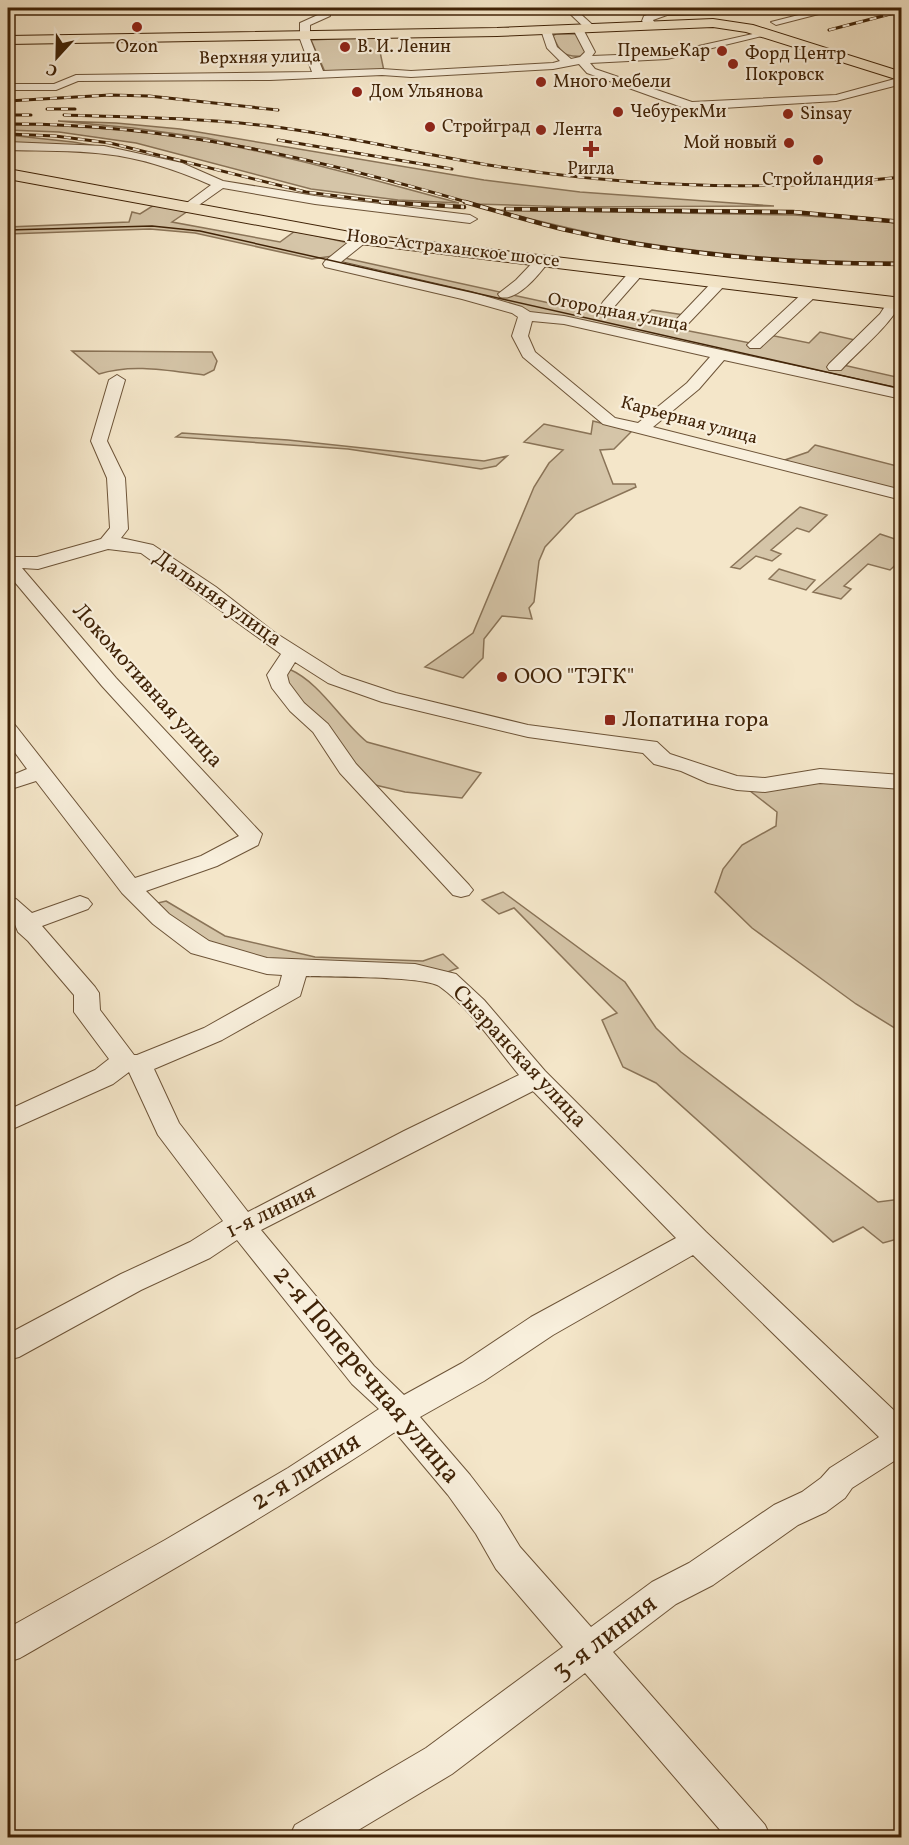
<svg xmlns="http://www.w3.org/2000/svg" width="909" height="1845" font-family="Vollkorn,serif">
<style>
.green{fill:#d5c5a8;stroke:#8a7458;stroke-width:1.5}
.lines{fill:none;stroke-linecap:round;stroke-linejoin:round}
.minor-casing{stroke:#6d5438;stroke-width:2}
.major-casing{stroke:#402307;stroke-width:2}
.minor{fill:#f8efdc;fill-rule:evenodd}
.major{fill:#f4e6c9;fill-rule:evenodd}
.tram{stroke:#402307;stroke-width:1.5}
.rail-far1-casing{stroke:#402307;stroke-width:3}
.rail-casing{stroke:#402307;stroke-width:4.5}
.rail-far1{stroke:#f8efdc;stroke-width:2;stroke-dasharray:7;stroke-linecap:butt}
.rail{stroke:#f8efdc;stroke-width:3;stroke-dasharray:8;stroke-linecap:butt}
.poi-dot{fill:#8f2418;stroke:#f8efdc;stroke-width:2}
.labels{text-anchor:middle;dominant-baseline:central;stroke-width:4.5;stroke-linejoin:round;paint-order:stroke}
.far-poi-label{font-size:18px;fill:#402307;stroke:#f8efdc;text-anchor:start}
.far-street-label{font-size:18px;fill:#402307;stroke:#f8efdc}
.street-label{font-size:22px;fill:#402307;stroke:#f8efdc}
.poi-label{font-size:22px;fill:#402307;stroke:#f8efdc;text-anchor:start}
.near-street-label{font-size:27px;fill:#402307;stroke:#f8efdc}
</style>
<rect width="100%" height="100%" fill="#f4e6c9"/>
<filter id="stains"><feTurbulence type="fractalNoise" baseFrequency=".00333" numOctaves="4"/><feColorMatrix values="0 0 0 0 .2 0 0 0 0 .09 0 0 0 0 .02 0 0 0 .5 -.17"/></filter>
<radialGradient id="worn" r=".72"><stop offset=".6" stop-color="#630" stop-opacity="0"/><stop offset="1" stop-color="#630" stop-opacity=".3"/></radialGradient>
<path class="green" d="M556 34H577L587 52 582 56C564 58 559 51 553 36Z
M377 37 384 71 325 72 311 40Z
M58 121 116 123 180 129 484 180 580 192 774 206 573 207 475 204 335 167 207 138 133 128Z
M8 125C161 119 312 163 459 203L398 200 311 189 136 143 59 132 8 130Z
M8 135 73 142 132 152 8 145Z
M154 205 188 211 172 222 280 242 295 231 349 243 333 256 312 259 195 233 150 229 8 234V227L129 222 132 212 140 214Z
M494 210 794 215 889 222 901 224V262C813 263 725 256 637 242 589 234 541 221 494 210Z
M340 257 554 304 600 311 603 314 638 320 652 310 691 316 679 329 750 343 760 333 809 343 820 332 855 340 843 365 901 378V392L533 313 503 303 339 264Z
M72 351 212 352 217 361 214 370 204 375C170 371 133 363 99 374Z
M593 421 632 431 614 449 600 450 613 484H635L636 487 576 514 545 547 539 561 534 602 529 608 532 619 502 616 484 639 483 658 463 678 425 667 473 633 534 487 549 463 563 450 524 442 544 424 591 434Z
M182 433 288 440 484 461 507 456 496 466 481 469 348 449 176 437Z
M815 445 901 467V491L782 461 808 452Z
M800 507 827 515 809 532 797 528 771 550 781 554 772 561 756 556 740 569 731 567Z
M880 534 901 541V560L890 570 868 564 844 586 851 589 841 599 813 592Z
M779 569 815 580 806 590 769 579Z
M289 669C321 683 340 720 367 742L481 773 462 798 405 792 371 784 290 691 284 672Z
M820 779 901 786V1032L856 1004 752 928 715 892 723 869 742 845 776 826 777 812 745 787Z
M503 892 625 982 656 1028 681 1052 878 1202 901 1199V1238L883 1243 863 1227 833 1242 656 1083 623 1067 602 1020 617 1013 514 908 499 914 482 900Z
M166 901 225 936 315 957 423 961 443 954 458 968 445 973 270 961 207 942 168 916 158 903Z"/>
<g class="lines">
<defs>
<path id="minor" d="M320 8H330V16L310 25V39L323 71 382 69 411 71 553 63 560 61 547 48 541 30 550 28 557 47 571 59 580 57 585 52 573 29 578 26 583 29 595 52 592 56 667 53 766 31V35L667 59 590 63 595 69 692 102 836 95 902 77V84L836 101 690 110 587 73 579 64 553 69 411 77 382 75 270 80 78 81 56 90H8V84H54L76 75 312 72 300 39V23L320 14Z
M564 8H574L596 28 587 30Z
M661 8H671L670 10 742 8 721 14 667 15 653 20 656 25 655 27H647L642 21 644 16 659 11Z
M826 8H842L776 25 771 22Z
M8 142 104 146 182 163 223 181 315 196 470 215 477 219 470 223 315 204 223 188 189 212 184 211 182 208 184 205 211 185C177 170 142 158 105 154 73 150 40 151 8 150Z
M361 235 368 239 366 242 341 262 471 292 522 307 530 312 564 316 902 389V399L724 360 699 389 653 427 902 490V500L603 424 523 357 512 336 518 317 512 313 462 299 325 267 323 264 325 261 356 236ZM532 321 564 324 710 357 687 383 638 423 615 418 535 352 528 336Z
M543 256 550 260C540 273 518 302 500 297L498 294 516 280 538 257Z
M637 268 644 272 642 275 613 308H603L601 305 603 302 632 269Z
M720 278 727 282 725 285 684 328H674L672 325 674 322 715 279Z
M811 289 818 293 816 296 760 348H750L747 345 750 342 806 290Z
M894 299 901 303C887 329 861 348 841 370H829L827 367 829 364 880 314 889 300Z
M117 375 125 380 107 441 125 478 128 529 121 538 153 545 216 587 274 632 342 675 396 693 528 725 657 742 670 754 737 776 765 778 820 769 902 775V789L820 783 765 792 737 790 708 783 681 771 654 764 643 753 528 737 382 702 328 683 295 662 287 675 289 683 304 703 328 724 356 764 469 885 473 890 469 895 461 897 453 895 340 773 313 732 290 711 272 688 267 675 281 654 141 553 108 549 38 569 22 568 116 678 262 834 258 845 217 866 146 891 169 914 209 941 267 958 415 964 456 974 484 1000 545 1071 706 1232 902 1418V1456L852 1488 845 1498 826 1512 798 1525 713 1585 676 1604 613 1652 765 1825 771 1838H727L585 1673 452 1774 345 1838H289L295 1825 426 1748 563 1647 496 1569 476 1534 448 1495 395 1432C273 1513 147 1585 20 1658L8 1662V1628L165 1540 288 1468 379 1409 352 1384 237 1240 210 1258 141 1290 19 1357 8 1360V1334L121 1274 190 1242 223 1221 158 1135 129 1072 113 1084 8 1131V1110L95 1070 109 1059 74 1012V995L28 941 18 932 14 922 8 916V897L16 899 32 913 80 896 88 899 92 904 88 909 42 926 95 987 99 993 100 1010 134 1055H137L204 1028 279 986 282 975 267 974 191 953 153 924 122 893 36 781 8 790V777L27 769 8 743V723L15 725 135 878 201 856 239 836 102 686 8 574V557H37L101 539 110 528 107 478 91 441 109 380ZM306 976C331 977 423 976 439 986 469 1007 496 1047 519 1075L404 1131 248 1212 179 1123 154 1069 222 1040 300 996ZM533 1091 676 1238 531 1317 462 1363 404 1395 374 1366 261 1230ZM693 1255 879 1437 830 1468 821 1478 802 1492 774 1505 689 1563 652 1582 591 1627 520 1547 500 1514 470 1475 420 1417 484 1381 553 1335Z"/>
<path id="major" d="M713 19 753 25 902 72V81L746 32 713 27 497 36 8 44V36L497 28Z
M8 169 361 234 902 298V310L361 244 8 179Z"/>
</defs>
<use href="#minor" class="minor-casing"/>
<use href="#major" class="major-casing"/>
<use href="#minor" class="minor"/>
<use href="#major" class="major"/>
<path class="tram" d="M8 230 152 226 200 231 902 389"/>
<defs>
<path id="rail-far1" d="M829 30 902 11
M8 101 110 95 149 96 278 110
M47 109H75
M8 115H31
M64 115C132 117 200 118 268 126 344 135 419 154 495 166 630 187 766 192 902 177
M8 124C166 123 319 159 470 203
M8 134 55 136 110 143 306 192 393 203
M278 140 452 169"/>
<path id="rail" d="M381 202 464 207
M465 202C497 211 529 221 562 229 674 255 788 264 902 264
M506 209 793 212 902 222"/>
</defs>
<use href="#rail-far1" class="rail-far1-casing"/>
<use href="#rail" class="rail-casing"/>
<use href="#rail-far1" class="rail-far1"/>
<use href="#rail" class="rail"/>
</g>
<g class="poi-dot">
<circle cx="137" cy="27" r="6"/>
<circle cx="345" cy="47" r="6"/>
<circle cx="722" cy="51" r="6"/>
<circle cx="733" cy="64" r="6"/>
<circle cx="541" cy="82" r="6"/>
<circle cx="357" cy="92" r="6"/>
<circle cx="618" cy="112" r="6"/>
<circle cx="788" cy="114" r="6"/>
<circle cx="430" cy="127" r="6"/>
<circle cx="541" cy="130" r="6"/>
<circle cx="789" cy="143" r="6"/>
<path d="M588 140h6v6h6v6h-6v6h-6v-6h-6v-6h6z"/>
<circle cx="818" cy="160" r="6"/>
<circle cx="502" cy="677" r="6"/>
<rect x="604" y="714" width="12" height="12" rx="3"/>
</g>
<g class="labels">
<g class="far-poi-label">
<text x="137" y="47" text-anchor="middle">Ozon</text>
<text x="357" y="47">В. И. Ленин</text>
<text x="710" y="51" text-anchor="end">ПремьеКар</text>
<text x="745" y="54">Форд Центр<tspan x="745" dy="21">Покровск</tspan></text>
<text x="553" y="82">Много мебели</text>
<text x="369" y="92">Дом Ульянова</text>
<text x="630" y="112">ЧебурекМи</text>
<text x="800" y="114">Sinsay</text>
<text x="442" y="127">Стройград</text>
<text x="553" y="130">Лента</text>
<text x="777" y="143" text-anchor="end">Мой новый</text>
<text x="591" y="169" text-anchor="middle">Ригла</text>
<text x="818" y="180" text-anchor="middle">Стройландия</text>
</g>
<g class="far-street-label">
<text transform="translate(260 58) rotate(-1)">Верхняя улица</text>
<text transform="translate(453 249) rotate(7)">Ново-Астраханское шоссе</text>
<text transform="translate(618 313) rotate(11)">Огородная улица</text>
<text transform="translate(689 421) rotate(15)">Карьерная улица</text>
</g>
<g class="street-label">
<text transform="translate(217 599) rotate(35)">Дальняя улица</text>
<text transform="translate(147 686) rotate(48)">Локомотивная улица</text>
<text transform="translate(519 1057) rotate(47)">Сызранская улица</text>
<text transform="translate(271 1212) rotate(-26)">1-я линия</text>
</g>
<g class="poi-label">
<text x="514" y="677">ООО "ТЭГК"</text>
<text x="622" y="720">Лопатина гора</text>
</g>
<g class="near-street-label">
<text transform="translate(366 1375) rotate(50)">2-я Поперечная улица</text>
<text transform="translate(306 1472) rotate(-32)">2-я линия</text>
<text transform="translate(605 1638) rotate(-37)">3-я линия</text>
</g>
</g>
<rect width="909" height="1845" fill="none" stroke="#f4e6c9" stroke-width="30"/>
<rect x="9" y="9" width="891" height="1827" fill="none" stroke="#402307" stroke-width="3"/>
<rect x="15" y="15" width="879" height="1815" fill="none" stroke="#402307" stroke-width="1.5"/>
<g transform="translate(57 57) rotate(202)" stroke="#f8efdc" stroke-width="4.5" paint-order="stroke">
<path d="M0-4.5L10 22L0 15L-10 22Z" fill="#402307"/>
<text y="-9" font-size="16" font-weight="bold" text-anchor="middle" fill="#402307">С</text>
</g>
<rect width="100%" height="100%" filter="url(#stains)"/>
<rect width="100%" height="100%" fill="url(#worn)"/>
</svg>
